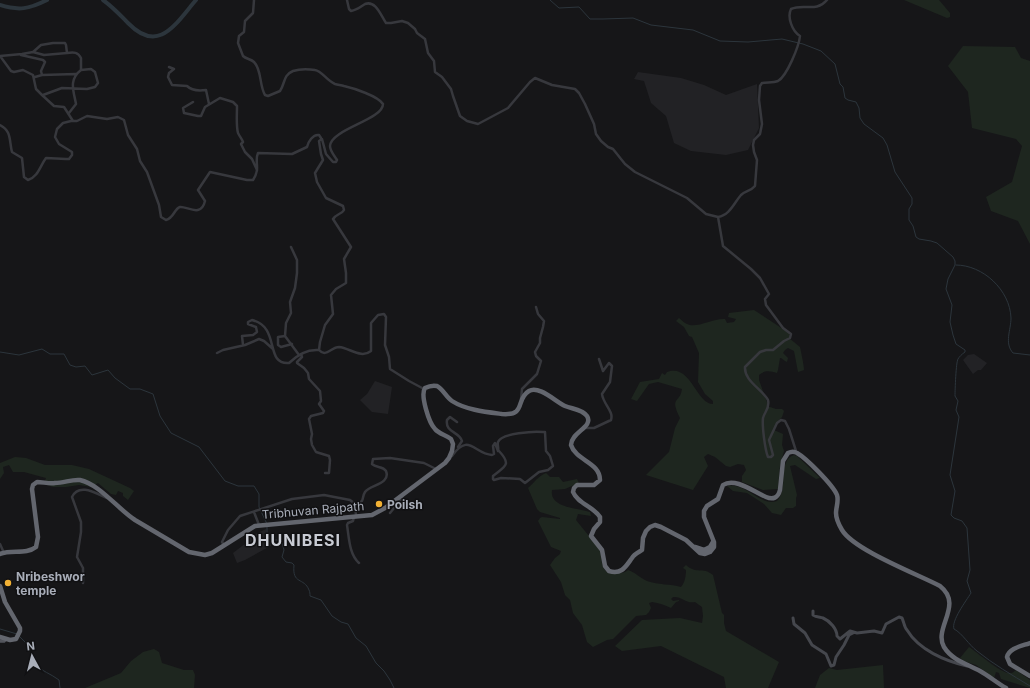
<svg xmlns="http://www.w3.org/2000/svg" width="1030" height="688" font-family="Inter,sans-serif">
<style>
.built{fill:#222225}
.green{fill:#1e261f}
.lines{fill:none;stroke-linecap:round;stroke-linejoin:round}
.stream{stroke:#2c353c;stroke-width:1}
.river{stroke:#2c353c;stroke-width:4}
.street{stroke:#37383d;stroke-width:2.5}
.secondary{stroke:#45474d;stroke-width:3}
.primary{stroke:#53555c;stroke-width:3.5}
.highway{stroke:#63666e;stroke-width:4.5}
.poi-dot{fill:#f2b134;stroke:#111113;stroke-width:1.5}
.labels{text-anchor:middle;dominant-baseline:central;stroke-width:3;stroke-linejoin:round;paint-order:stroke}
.poi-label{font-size:12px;font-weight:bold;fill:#a8adb8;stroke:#111113;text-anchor:start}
.street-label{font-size:12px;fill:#a8adb8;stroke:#111113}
.district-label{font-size:16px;font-weight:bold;letter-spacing:1px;fill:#c9ccd4;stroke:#111113}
</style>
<rect width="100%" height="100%" fill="#161618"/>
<path class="built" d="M638 72 681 78 704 85 726 95 757 84 759 128 748 150 726 155 691 151 674 143 666 116 651 103 644 81 634 79Z
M974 354 987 363 981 370H978L973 374 963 360 968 355Z
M375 381 392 387 388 414 372 412 360 400 367 394Z
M266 529V538L274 544 245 560 237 563 233 553 250 540 249 537Z"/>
<path class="green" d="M904 0H939L950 13V17L947 18Z
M963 46 1015 47 1021 58 1030 61V244L1018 221 991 211 986 197 1012 182 1022 146 1016 139 972 128 968 92 948 66Z
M754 310 789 333 790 335 789 338 800 347C801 352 804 365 804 370L798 372 794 351 788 348 785 350 783 353 788 358 787 362 785 361 781 358H780L778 370 777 373C770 371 765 370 759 375V380L768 405 767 406 776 409H782L784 411 782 417 778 421 774 430 783 434 782 445 784 451 780 466 778 489 763 490 742 482V476L746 470 744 465 738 464 730 467 726 466 715 457 708 454 704 457 708 466 693 490 646 475 669 452 675 428 680 418C669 396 680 404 682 389L658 382 649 384 637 401 631 399 640 382 659 379 662 373 665 375 667 372C691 363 696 404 713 404V401L705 394 698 382 699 353 692 337 689 336 684 327 676 321 679 318C682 320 684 323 687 324 696 329 713 318 725 319L727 323 734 322 736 319 728 317 729 313Z
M794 455 797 456 820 478 816 479 795 465 790 466 797 495 796 498V506L793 508H786L781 515 772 513 764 504 747 493 733 491 727 486C746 482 760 507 777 501 789 490 777 460 794 455Z
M15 457 26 458 45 465H72L89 469 130 488 134 491 128 500 123 496V493L118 491 116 495 111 494 98 483 92 487 79 485 66 487H53L44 484 46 478 24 472H13L9 465 3 467 4 473 0 479V463Z
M546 473 550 477H559L563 482 577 479 579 483 565 489 552 490C549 508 578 508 590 512L591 516 578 514 576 520C583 529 591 538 598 547 606 558 595 573 617 573 621 573 625 573 628 570 635 572 640 578 647 581 658 585 671 584 681 587 685 583 686 575 686 570L683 568 686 565C697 575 702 566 713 575L722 613 724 615V623L726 631 779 662 768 688H726L724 677 661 646 622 651 615 646 642 620 680 618 702 623 703 616 702 607 695 602C686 604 682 596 673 597L671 599 673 601 679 600V601L676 602 671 608C665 605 659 603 652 602L649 603 651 608 649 612 646 615 636 616 613 639 607 640 593 647 587 642 582 625 573 613 570 600 565 595 561 582 550 565 555 558 560 554 561 551 551 547 538 521 540 518 542 517 560 519V518L540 512 537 509 528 488C535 482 537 477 546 473Z
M969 647C977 652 1002 675 1011 673 1013 673 1014 671 1016 670L1030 680V688L1001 679 999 673 996 672 994 678 976 665 964 661 960 658Z
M154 649 159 652 162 663 184 670H193L195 675 194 688H85L121 673 131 661 143 652Z
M883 665 884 688H815L820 675 829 668 837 670Z"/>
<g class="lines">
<path class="stream" d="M550 0 559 8 579 7 590 19H603L633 18 651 25 693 30 720 41 748 42 782 39 803 44 821 51 835 64 840 84 843 87 845 98 848 100 856 102 859 108 860 118 864 124 883 138 887 145 895 172 912 198V204L909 209V220L913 226 916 237 919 239 931 241 937 243 953 257 955 261V265L948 279 946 289 952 305 950 322 953 335 956 344 965 350V352C962 354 959 357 958 359 956 362 955 390 955 396L958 401 956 410 959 417 950 475 955 491 951 515 954 518 962 521 967 528 970 570 967 581 971 593C966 601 951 621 954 629 962 633 969 645 977 651 993 664 1012 675 1030 686
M956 265C983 265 1010 290 1011 318 1011 330 1004 343 1013 353L1030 355
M0 352 19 355 42 349 50 354H64L70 365 76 367 85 366 92 375 108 370 115 378 130 389H140L153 394 160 416 171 433 199 447 225 481 238 486H254L259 494V507L267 524
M267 527V535L271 540H277L282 543 284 550 282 557 286 562 292 563 294 565C292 585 304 577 309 590 310 592 310 594 310 596L321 600 332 616 341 622 348 624 356 638 366 646 376 663 384 671 390 680 394 688
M0 629 17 634
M19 636 26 643 36 659 35 665C42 671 51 674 59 680L60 688"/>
<path class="river" d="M103 0C113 7 120 15 128 23 159 55 176 23 196 0
M0 5C19 11 29 9 47 0"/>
<path class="street" d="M254 0 253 13 245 21 244 32 239 36 238 43 243 56C246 59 251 59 254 62 262 70 259 85 265 95L268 96 280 91C285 84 283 75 293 71 299 69 309 69 315 70 322 71 327 81 335 84 338 85 341 85 344 86 353 88 378 96 383 104 383 120 331 129 330 146 330 151 334 155 337 160L336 162H333L326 154 322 139 319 141 321 154 323 160 315 173 317 182 326 198 343 206 344 210C342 214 336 214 333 219L351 247 344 259 346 273V283L336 289 331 295 333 314 325 325 320 342 319 350C326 358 331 347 339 347 350 348 361 359 371 351V323L378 315 384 314 386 317 385 345 389 357 390 369 409 381 424 389
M347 0 349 9 351 11C357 10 360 7 365 4 376 0 381 16 386 23H391L402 21 408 23 415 29 417 33 425 39 428 53 434 61 435 72 442 77 451 89 453 96 460 116 467 121 478 124 508 108 530 82 535 78 552 85 575 89 579 93 585 104 594 124 596 134 601 141 608 147 613 149 625 164 635 172 687 198 706 214 718 217
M33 52 44 55 67 53
M21 55 43 60 45 62 41 71 42 75 35 77
M0 56 22 54 33 52 41 45 53 43H65L66 45 67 53C74 52 78 52 81 58V70C68 80 74 92 76 104L69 113
M0 56 11 71 14 72 23 70 33 75 36 89 42 95 54 106 64 107 73 121
M169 67 174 69 169 73 168 77 172 85 187 86C192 91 199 91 206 90L209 104
M42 75 76 74
M43 95 62 88 87 89 95 87 98 83 95 72 91 69 81 70
M193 102 183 108 184 113 198 116H201L205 107 220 98 233 102 237 106C237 115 236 126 238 133 240 137 242 139 243 142L241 144 245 152 252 159 257 170
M0 125C12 131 9 141 12 152L22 158 24 177 28 180C38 177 40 166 46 158L66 159H69L72 155V152L59 144 55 137 57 129 63 123 71 121H77L87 116 107 119 118 117 124 120 128 135 137 149 140 161 147 172 159 205 161 217 166 220C174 218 174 209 180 207 187 206 201 218 205 201L198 190 210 172 247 180H253C261 168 254 162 258 153L292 154 307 147C308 142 313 134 319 135L321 138
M291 247 297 260V273L295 288 290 302 291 313 286 323 285 336 299 355
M285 336 278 337V345L281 347 292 344
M243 345 242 336 253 335 257 332 256 327 248 324V322L252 320C281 327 264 365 289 363 297 355 307 349 319 350
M217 353 223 350 245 345 259 339 264 341 273 349
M301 354 302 357 297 362V363L304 368 308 373 309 379 320 391 321 401 319 404 324 411 323 413 311 416 309 419 312 434 311 439 312 445 316 452 329 456 330 460 329 473H325
M599 359 603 371
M521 399 522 389 537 374 541 361 536 356 535 352 540 343V338L543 327 544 321 538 314 536 307
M457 422 450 417 447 420C445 433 459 431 462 441L458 447
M584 428H594L611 420C614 411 603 404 602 394L610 382 612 366 609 363 603 371
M498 451C499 449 497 444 498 442 501 433 535 431 543 432H545L546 451 550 456 553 466 548 470 539 472 525 483 520 479 501 478 494 480 493 479V476C505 466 512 465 499 451
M796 451 789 429 785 421 781 420 777 423 769 440 773 455 771 457H768C765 450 762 426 763 418 765 411 770 408 768 400 762 389 744 381 745 367L760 352 766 350H773L784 341 790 338 791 334 783 328 766 305 765 299 769 294 760 278 751 269 723 246 718 217C730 215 734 203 741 195 745 191 751 191 755 186L757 160 754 152 753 145 754 140 760 134 762 124 759 100 760 86 762 83C767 82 773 83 778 81 787 76 799 46 800 36 792 31 787 17 791 9 804 3 816 13 827 0
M452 456C469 432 474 454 492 455L494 454 493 446 495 443 498 451
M254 512 259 525
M390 513 402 498V496
M356 516 355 505 362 501C363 499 363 495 365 492 370 485 391 484 386 471 383 466 376 468 372 464L373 459 390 458 424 463 436 469
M354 517 353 521 348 523 347 525C349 537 349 554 359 563
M0 544 4 553
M224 545 222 542 228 530 240 516 292 499 324 495 350 500 354 503 355 505
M83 583V568L77 557 81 532V522L72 497C79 482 97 494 107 498"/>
<path class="secondary" d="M813 611V615C816 617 819 617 823 618 830 621 837 629 837 636L840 639 850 631 857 633 874 631 882 633 886 624 899 617 902 618C904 622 904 627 907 630 919 650 945 661 967 666
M793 618 794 624 805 633 812 645 826 654 831 666 834 665 836 657 844 645 849 635 853 633"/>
<path class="primary" d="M0 641H4L6 639"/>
<path class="highway" d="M695 547 704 550 710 547 713 542
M0 554C11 549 26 555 36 547L38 537 32 489 33 485 37 482C43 482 49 484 55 483 64 483 72 479 80 480 99 484 118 509 135 520L189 552 205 555 212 553 255 526 372 515 385 508 445 463 449 458 452 451 453 444 451 439C446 435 439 434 435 429 429 423 420 395 425 388 429 386 432 385 437 386 443 389 446 397 452 401 466 410 486 412 502 414 527 416 515 399 529 391 539 385 556 402 565 406 572 409 582 409 587 416 594 427 571 432 571 445 576 461 600 462 600 480L594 485H577L574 488 573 492C578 504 593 506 600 517V522L594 529 591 536 602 550 605 566 609 571C622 575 626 566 632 558 634 554 639 552 642 550L643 538 646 531 650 527 655 525 661 527 686 540 700 553 705 554 710 552 714 547V542L704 517V511L707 506 718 499 723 485C735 477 754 492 766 497 773 500 778 498 780 490L783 461 788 453C792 451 794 451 797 453 806 458 833 485 837 495 839 501 836 507 836 513 836 519 839 525 842 530 854 550 917 574 940 586 964 605 933 628 944 647 952 660 967 664 980 671 989 676 997 683 1006 688
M0 586 5 602 20 628V631L16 639 10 640 0 637
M1030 643C1022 646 1009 648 1007 657L1010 664 1030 676"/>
</g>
<g class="poi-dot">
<circle cx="379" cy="504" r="4"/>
<circle cx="8" cy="583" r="4"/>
</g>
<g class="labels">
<g class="poi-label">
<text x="387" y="504">Poilsh</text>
<text x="16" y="576">Nribeshwor<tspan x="16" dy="14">temple</tspan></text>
</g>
<g class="street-label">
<text transform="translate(313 510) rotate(-5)">Tribhuvan Rajpath</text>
</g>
<g class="district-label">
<text x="293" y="540">DHUNIBESI</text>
</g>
</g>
<g transform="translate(32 656) rotate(353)" stroke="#111113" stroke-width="3" paint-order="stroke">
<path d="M0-3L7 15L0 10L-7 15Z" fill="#a8adb8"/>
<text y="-6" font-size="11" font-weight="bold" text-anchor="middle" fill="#a8adb8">N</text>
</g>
</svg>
